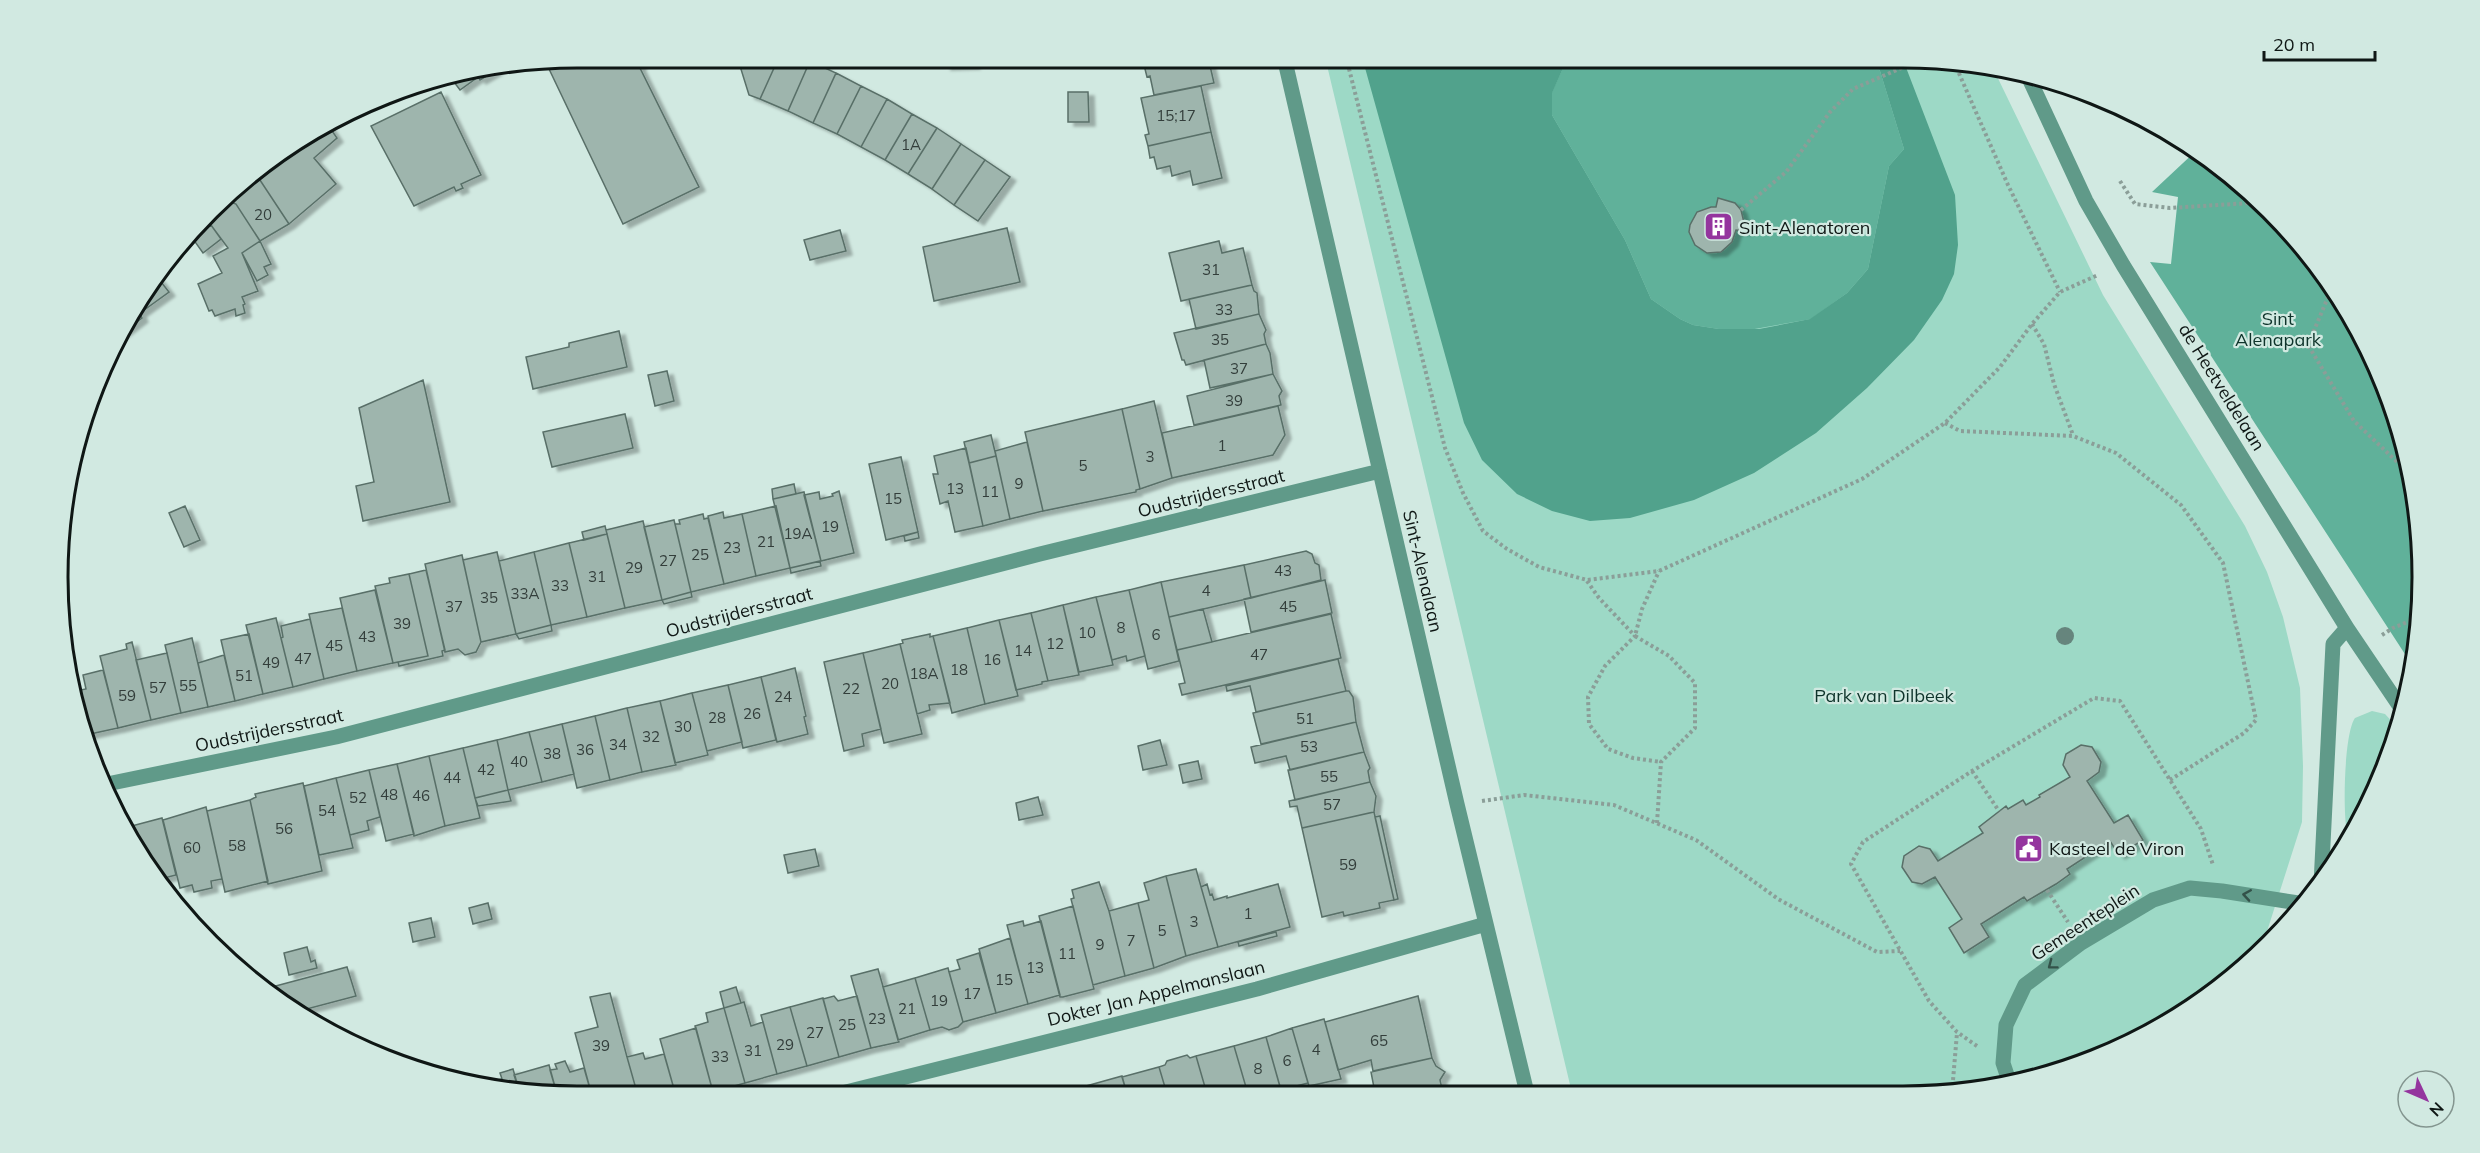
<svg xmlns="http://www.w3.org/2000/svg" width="2480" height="1153" font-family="Mulish,sans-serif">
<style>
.green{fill:#9dd9c6}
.forest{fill:#60b19a}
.water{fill:#51a28c}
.building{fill:#9eb5ad;stroke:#596f68;stroke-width:1.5;filter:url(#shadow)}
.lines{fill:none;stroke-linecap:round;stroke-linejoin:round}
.path{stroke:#8b9e98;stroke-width:4;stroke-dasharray:3 3;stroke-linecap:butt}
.minor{stroke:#609a89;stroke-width:15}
.tree{fill:#66857d}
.oneway{stroke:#335249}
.labels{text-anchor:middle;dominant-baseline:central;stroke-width:4.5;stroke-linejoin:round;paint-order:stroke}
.number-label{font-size:15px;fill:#333e3b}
.poi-label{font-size:18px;fill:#0f1715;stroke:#d1e9e1;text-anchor:start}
.park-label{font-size:18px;fill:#0e342b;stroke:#d1e9e1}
.street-label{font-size:18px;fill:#0f1715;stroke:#d1e9e1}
.rim{fill:none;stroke:#0f1715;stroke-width:3}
</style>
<defs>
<filter id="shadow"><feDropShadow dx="6" dy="4" stdDeviation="1.5" flood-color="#0004"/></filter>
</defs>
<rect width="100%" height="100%" fill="#d1e9e1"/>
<path class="green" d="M1325 57H1904L1992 66 2103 295 2245 526 2267 572 2283 617 2300 688 2303 766 2302 822 2262 947 2220 988 2103 1056 1972 1092 1572 1093Z
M2372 711 2385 714 2398 728 2384 775 2348 837C2342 818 2344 733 2355 718Z"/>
<path class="forest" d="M1568 57H1872L1880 71 1904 149 1889 166 1868 269 1847 293 1811 319 1749 330 1719 329 1693 325 1680 319 1651 299 1625 240 1552 115V92Z
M2198 149 2271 209 2335 288 2383 377 2413 475 2423 576 2414 668 2150 262 2171 264 2178 197 2152 192Z"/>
<path class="water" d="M1362 57H1568L1552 93V115L1625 240 1651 299 1680 319 1693 325 1719 329H1759L1810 319 1847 293 1868 269 1889 166 1904 149 1880 71 1872 57H1902L1955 195 1958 245 1954 274 1942 300 1914 340 1867 388 1816 433 1754 473 1694 500 1630 518 1590 521 1552 511 1517 494 1482 460 1464 423Z"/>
<path class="building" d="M576 57 645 58 639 66 699 187 623 224 549 69 545 66 548 62Z
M743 57H779L760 99 749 95 740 66Z
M779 57H800L810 61 788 111 760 99Z
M945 57H973L974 65 945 66Z
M1142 57H1208L1214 83 1154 95 1150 76 1147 77Z
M810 61 836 73 813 123 788 111Z
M497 70 480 80 476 74Z
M836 73 861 86 837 134 813 123Z
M476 74 478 77 460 90 451 78Z
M861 86 887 99 861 147 837 134Z
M1201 86 1211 132 1148 146 1145 135 1149 134 1141 98Z
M441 92 481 175 461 184 463 188 456 191 454 187 414 206 371 126Z
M1068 92H1088L1089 122H1068Z
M887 99 912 114 885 160 861 147Z
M912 114 937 128 908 174 885 160Z
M326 122 337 138 314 158 336 184 289 224 254 171 317 126Z
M937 128 961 144 932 189 908 174Z
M1211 132 1222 178 1193 185 1190 171 1172 176 1170 166 1157 169 1154 157 1150 158 1148 146Z
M961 144 985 160 954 205 932 189Z
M985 160 1010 177 978 221 954 205Z
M254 171 289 224 260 241 236 204 223 199 234 186Z
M1718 198 1735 203 1741 210 1746 231 1736 230 1732 242 1721 252 1707 253 1695 245 1689 232 1690 225 1697 212 1711 207H1716Z
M223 199 236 204 260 241 242 253 258 291 242 297 245 304 243 305 245 313 236 316 235 309 215 316 212 310 209 311 198 284 222 273 213 256 228 248 211 225 193 239 192 238Z
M211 225 221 239 203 253 193 239Z
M1007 228 1020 282 934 301 923 247Z
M840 230 846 251 810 260 804 240Z
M260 241 271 264 264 267 268 275 257 281 242 253Z
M1219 241 1222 253 1243 248 1252 285 1181 301 1169 253Z
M158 278 169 292 140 313 135 306Z
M1252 285 1254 291 1257 293 1259 314 1196 329 1189 299Z
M137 308 142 318 120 335 126 317Z
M1259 314 1266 330 1264 334 1266 344 1186 365 1184 360H1182L1174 333Z
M619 331 627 367 533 389 526 357 569 347V343Z
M1266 344 1270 353 1273 374 1210 388 1204 360Z
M667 371 674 401 655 406 648 375Z
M1273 374 1282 391 1279 396 1281 405 1194 425 1187 396Z
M423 380 450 502 363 521 356 486 374 482 359 408Z
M1154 401 1172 478 1140 489 1122 409Z
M1278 406 1285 435 1273 455 1172 478 1162 433Z
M1122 409 1140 489 1136 490V492L1043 511 1025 432Z
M625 414 633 448 552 467 543 432Z
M991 435 996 456 969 463 964 442Z
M1027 442 1043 511 1010 519 995 451Z
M966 448 983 526 955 532 948 501 940 504 933 474H938L934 456Z
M996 456 1010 519 983 526 969 463Z
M901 457 918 532 886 540 869 464Z
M794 484 796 494 773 499 772 489Z
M839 491 854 553 821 561 804 495 819 492 820 499 833 496 832 494Z
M804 492 821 561 790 568 773 499Z
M185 506 200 540 184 547 169 513Z
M776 506 790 568 756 576 742 514Z
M723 512 724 518 742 514 756 576 724 584 708 516Z
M703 514 704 519 708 518 724 584 691 592 675 524H680L679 520Z
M674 520 691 592 662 600 644 527Z
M643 521 662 600 625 608 606 530Z
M605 526 607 534 584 540 582 532Z
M918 532 919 538 905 541 904 536Z
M607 534 625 608 587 617 569 543Z
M569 543 587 617 551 625 534 552Z
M1306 551 1312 554 1315 563 1319 565 1321 580 1251 598 1244 565Z
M497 552 516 634 481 642 463 560Z
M534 552 551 625 516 634 499 561Z
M462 555 481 642 476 652 465 655 458 649 445 652 425 564Z
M820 561 821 566 791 573 790 568Z
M1244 565 1251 598 1169 617 1161 582Z
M426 570 445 650 442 651 443 656 399 666 398 662 428 656 409 574Z
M409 574 428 656 393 663 375 586 390 583 389 578Z
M1325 580 1332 613 1251 632 1244 599Z
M1161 582 1179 661 1148 669 1129 590Z
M375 590 393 663 357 671 340 598Z
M1129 590 1145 656 1127 661 1126 656 1112 660 1096 597Z
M691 592 692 597 664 604 662 600Z
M1096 597 1113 665 1079 672 1063 605Z
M1063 605 1079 675 1048 681 1031 613Z
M342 608 357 671 324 679 309 614Z
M1203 609 1212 642 1177 650 1169 617Z
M1031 613 1048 681 1042 682V684L1016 690 999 620Z
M1331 614 1341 658 1182 695 1179 684 1185 683 1177 650Z
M276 618 293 687 263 694 246 625Z
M310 619 324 679 293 687 281 638 283 637 281 626Z
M999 620 1018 696 985 704 967 628Z
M551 625 552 631 519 639 516 634Z
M967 628 985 704 952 713 933 636Z
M249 634 263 694 235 701 221 640Z
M930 634V637L933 636 950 703 929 705 930 710 917 714 900 644 903 643 902 640Z
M192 638 208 707 181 713 165 645Z
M132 642 151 720 118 728 100 656 127 649 126 644Z
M900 644 922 734 884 743 863 653Z
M167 653 181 713 151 720 136 660Z
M863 653 881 729 862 734 864 746 844 751 824 662Z
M224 655 235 701 208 707 198 663Z
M1338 659 1346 691 1256 712 1250 686 1227 691 1226 686Z
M795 668 806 716 804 717 808 734 777 742 761 677Z
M103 670 118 728 90 734 80 690 86 689 83 675Z
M761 677 776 740 743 748 728 685Z
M728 685 742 742 707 751 692 693Z
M80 690 90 734 88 735 72 692Z
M1346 691H1349L1353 697 1356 722 1261 744 1253 713Z
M692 693 708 755 675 763 660 701Z
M660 701 676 765 642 772 627 708Z
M627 708 642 772 610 780 595 716Z
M595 716 610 780 577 788 562 724Z
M1356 722 1364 752 1290 770 1286 756 1255 763 1251 747Z
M562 724 574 774 542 782 529 732Z
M529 732 542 782 508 790 497 740Z
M497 740 508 790 475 798 463 748Z
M1160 740 1167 765 1143 770 1138 746Z
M2081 745 2092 747 2101 762 2099 772 2087 781 2114 823 2128 815 2143 840 2119 855 2110 841 2067 869 2070 874 2056 884 2027 901 2024 897 1981 924 1989 937 1964 953 1949 928 1962 919 1935 877 1922 884 1912 882 1902 867 1904 856 1919 846 1930 849 1938 861 1983 833 1979 827 2006 806 2008 809 2023 800 2026 805 2040 797 2039 795 2070 777 2063 765 2066 754Z
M463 748 480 818 445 826 429 756Z
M1364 752 1370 768 1368 771 1370 782 1295 800 1288 770Z
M429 756 445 826 414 836 397 764Z
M1198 761 1202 779 1183 783 1179 765Z
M397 764 414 834 386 841 369 770Z
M369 770 380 817 367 821 369 830 350 835 336 778Z
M336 778 353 848 319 855 304 786Z
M1370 782 1376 796 1374 812 1302 828 1297 806 1290 807 1289 801Z
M303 783 322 871 268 884 250 800 256 797 255 794Z
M508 790 511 801 478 806 475 798Z
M1038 797 1043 815 1019 820 1016 803Z
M250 800 268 881 225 892 207 811Z
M206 807 222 879 211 881 212 888 194 892 192 885 180 888 163 820Z
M1374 812 1394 900 1379 903 1380 908 1344 916 1343 912 1322 917 1302 828Z
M1380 816 1398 899 1394 900 1375 817Z
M162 818 176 875 164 878 165 883 126 836 124 828Z
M815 849 819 866 788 873 784 855Z
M1196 869 1218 947 1186 956 1166 876Z
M1166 876 1186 956 1154 968 1138 903 1149 900 1144 883Z
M1099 882 1109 911 1125 976 1093 985 1071 899 1074 898 1072 890Z
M1207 884 1210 895 1212 894 1214 900 1227 896V898L1278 884 1290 927 1218 947 1201 887Z
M488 903 492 919 473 924 469 908Z
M1138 903 1154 968 1125 976 1109 911Z
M1073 906 1094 989 1063 997H1060L1039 916Z
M431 918 435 937 413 942 409 923Z
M1023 921 1024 926 1041 921 1060 995 1028 1004 1007 925Z
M1276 932 1277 936 1239 946 1238 942Z
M1010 938 1028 1004 996 1013 979 949Z
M307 947 311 962 315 960 317 968 289 975 284 953Z
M979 953 996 1013 963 1022 949 972 960 969 957 960Z
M347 967 356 996 303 1010 268 988Z
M948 968 963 1022 958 1027 949 1030 942 1027 930 1030 915 978Z
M878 969 899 1042 871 1048 851 976Z
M915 978 930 1030 898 1040 883 987Z
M736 987 741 1003 724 1008 720 992Z
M610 993 627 1057 638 1096H592L575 1033 598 1027 590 997Z
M834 996 838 1001 857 996 871 1048 839 1057 823 999Z
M1418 996 1432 1058 1373 1071 1371 1060 1338 1070 1325 1022Z
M823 998 839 1057 807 1066 790 1007Z
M744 1002 751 1026 763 1022 777 1074 745 1083 724 1008Z
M790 1007 807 1066 777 1074 761 1015Z
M724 1008 745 1083 713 1092 695 1026 708 1022 706 1013Z
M1324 1019 1341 1079 1309 1086 1292 1028Z
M696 1028 713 1092 702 1096H676L660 1039Z
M1292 1028 1308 1083 1281 1090 1266 1037Z
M1266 1037 1282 1094H1248L1234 1046Z
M1234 1046 1248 1094H1207L1196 1056Z
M643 1053 645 1059 664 1054 676 1096H638L627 1057Z
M1187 1055 1190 1058 1196 1056 1207 1094H1167L1159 1067 1165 1065 1167 1061Z
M1432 1058 1436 1066 1445 1072 1440 1080 1442 1089 1425 1093H1375L1371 1072Z
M565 1061 570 1072 584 1068 592 1096 557 1094 550 1070 557 1069 555 1064Z
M549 1065 557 1094 519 1090 514 1075Z
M1159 1067 1167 1094H1127L1122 1077Z
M513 1069 519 1090 483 1087 482 1084 502 1079 500 1073Z
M1122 1076 1127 1094H1089L1086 1086Z
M480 1077 483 1087 462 1082V1081Z
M1086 1086 1089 1094H1059L1066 1093Z"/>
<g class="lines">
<path class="path" d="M1346 57 1445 448 1463 493 1483 531 1507 549 1539 567 1587 580 1659 571 1862 479 1945 423 2000 367 2032 324 2060 292 2098 275
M1954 62 2008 185 2060 292
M2120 181 2135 204 2170 208 2250 203 2277 216
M1741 210 1786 172 1830 112 1853 89 1922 59
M2333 285 2308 345 2354 421 2413 477
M2032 324 2044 344 2054 384 2073 435
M1945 423 1960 431 2073 436 2116 453 2181 505 2223 563 2256 720 2244 733 2170 780
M1587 581 1599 598 1635 636 1605 666 1588 697 1589 724 1608 749 1633 758 1661 762
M2382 635 2393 628 2419 617
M1972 771 1999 811
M1482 801 1524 795 1614 805 1696 840 1778 899 1877 952 1900 951
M1657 823 1661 762 1695 728V683L1669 656 1635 636 1642 609 1659 571
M2047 890 2068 922
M1977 1046 1957 1032 1929 1001 1851 864 1863 842 1972 771 2094 698 2120 701 2201 829 2213 865
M1952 1092 1957 1033"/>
<path class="minor" d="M1284 57 1457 804 1527 1093
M2027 74 2086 201 2123 265 2347 628 2403 711
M107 784 336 737 1040 554 1380 471
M2321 884 2333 644 2347 628
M2009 1081 2003 1063 2006 1025 2025 985 2081 943 2153 900 2190 888 2222 891 2305 904
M834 1095 1257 989 1486 924"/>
</g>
<circle class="tree" cx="2065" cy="636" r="9"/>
<defs><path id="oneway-chevron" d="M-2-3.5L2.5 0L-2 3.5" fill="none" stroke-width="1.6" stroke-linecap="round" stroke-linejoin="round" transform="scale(1.5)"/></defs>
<g class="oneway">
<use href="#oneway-chevron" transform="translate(2247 895) rotate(-171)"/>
<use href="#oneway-chevron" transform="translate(2052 965) rotate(143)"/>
</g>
<defs>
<symbol id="building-square" viewBox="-11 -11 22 22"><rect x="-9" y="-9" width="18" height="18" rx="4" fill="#94359e" stroke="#d1e9e1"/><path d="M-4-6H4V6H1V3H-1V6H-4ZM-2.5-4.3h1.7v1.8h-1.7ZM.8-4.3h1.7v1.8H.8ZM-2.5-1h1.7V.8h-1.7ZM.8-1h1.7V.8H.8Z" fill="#fff"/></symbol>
<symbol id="civic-square" viewBox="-11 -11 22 22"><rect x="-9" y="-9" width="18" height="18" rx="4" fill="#94359e" stroke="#d1e9e1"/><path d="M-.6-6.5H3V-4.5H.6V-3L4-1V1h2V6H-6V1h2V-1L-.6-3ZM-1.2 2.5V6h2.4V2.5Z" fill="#fff"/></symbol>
</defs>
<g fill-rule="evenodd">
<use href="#building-square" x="1702" y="210" width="33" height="33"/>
<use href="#civic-square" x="2012" y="832" width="33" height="33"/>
</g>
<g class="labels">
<g class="number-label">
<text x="1176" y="115">15;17</text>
<text x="911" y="144">1A</text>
<text x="263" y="214">20</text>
<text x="1211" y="269">31</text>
<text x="1224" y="309">33</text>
<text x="1220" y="339">35</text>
<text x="1239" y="368">37</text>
<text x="1234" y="400">39</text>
<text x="1222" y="445">1</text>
<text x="1150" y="456">3</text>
<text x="1083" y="465">5</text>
<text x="1019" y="483">9</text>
<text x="955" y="488">13</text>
<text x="990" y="491">11</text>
<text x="893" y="498">15</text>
<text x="830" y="526">19</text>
<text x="798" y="533">19A</text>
<text x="766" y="541">21</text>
<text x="732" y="547">23</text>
<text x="700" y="554">25</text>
<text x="668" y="560">27</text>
<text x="634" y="567">29</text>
<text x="1283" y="570">43</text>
<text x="597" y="576">31</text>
<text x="560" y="585">33</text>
<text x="1206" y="590">4</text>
<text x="525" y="593">33A</text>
<text x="489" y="597">35</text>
<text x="454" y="606">37</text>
<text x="1288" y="606">45</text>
<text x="402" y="623">39</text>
<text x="1121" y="627">8</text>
<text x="1087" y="632">10</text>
<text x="1156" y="634">6</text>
<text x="367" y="636">43</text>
<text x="1055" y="643">12</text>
<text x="334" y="645">45</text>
<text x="1023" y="650">14</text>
<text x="1259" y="654">47</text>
<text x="303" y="658">47</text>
<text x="992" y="659">16</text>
<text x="271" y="662">49</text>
<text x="959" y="669">18</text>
<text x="924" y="673">18A</text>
<text x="244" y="675">51</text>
<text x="890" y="683">20</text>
<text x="188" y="685">55</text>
<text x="158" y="687">57</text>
<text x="851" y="688">22</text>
<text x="127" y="695">59</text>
<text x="783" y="696">24</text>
<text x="752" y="713">26</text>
<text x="717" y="717">28</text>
<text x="1305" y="718">51</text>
<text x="683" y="726">30</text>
<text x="651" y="736">32</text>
<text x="618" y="744">34</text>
<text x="1309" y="746">53</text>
<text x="585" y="749">36</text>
<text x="552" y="753">38</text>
<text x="519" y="761">40</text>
<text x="486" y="769">42</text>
<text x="1329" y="776">55</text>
<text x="452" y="777">44</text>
<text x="389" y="794">48</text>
<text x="421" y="795">46</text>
<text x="358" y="797">52</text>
<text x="1332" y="804">57</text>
<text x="327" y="810">54</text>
<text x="284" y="828">56</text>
<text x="237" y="845">58</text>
<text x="192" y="847">60</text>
<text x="1348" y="864">59</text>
<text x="1248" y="913">1</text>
<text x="1194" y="921">3</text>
<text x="1162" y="930">5</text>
<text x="1131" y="940">7</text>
<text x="1100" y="944">9</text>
<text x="1067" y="953">11</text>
<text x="1035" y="967">13</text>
<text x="1004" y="979">15</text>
<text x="972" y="993">17</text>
<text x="939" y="1000">19</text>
<text x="907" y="1008">21</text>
<text x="877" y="1018">23</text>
<text x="847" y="1024">25</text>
<text x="815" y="1032">27</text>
<text x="1379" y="1040">65</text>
<text x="785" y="1044">29</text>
<text x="601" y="1045">39</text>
<text x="1316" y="1049">4</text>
<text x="753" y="1050">31</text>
<text x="720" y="1056">33</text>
<text x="1287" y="1060">6</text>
<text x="1258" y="1068">8</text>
</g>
<g class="poi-label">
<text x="1739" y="227">Sint-Alenatoren</text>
<text x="2049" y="848">Kasteel de Viron</text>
</g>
<g class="park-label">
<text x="2278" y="318">Sint<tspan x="2278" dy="21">Alenapark</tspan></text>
<text x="1884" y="695">Park van Dilbeek</text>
</g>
<g class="street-label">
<text transform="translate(2222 387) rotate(58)">de Heetveldelaan</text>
<text transform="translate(1211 493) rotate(-14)">Oudstrijdersstraat</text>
<text transform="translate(1423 571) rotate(77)">Sint-Alenalaan</text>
<text transform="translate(739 612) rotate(-15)">Oudstrijdersstraat</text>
<text transform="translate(269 730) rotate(-12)">Oudstrijdersstraat</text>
<text transform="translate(2085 922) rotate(-33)">Gemeenteplein</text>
<text transform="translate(1156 993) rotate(-14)">Dokter Jan Appelmanslaan</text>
</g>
</g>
<path d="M0 0H2480V1153H0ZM577 68H1903A509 509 0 0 1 2412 577V577A509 509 0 0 1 1903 1086H577A509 509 0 0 1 68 577V577A509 509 0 0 1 577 68Z" fill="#d1e9e1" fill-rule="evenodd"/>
<path class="rim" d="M577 68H1903A509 509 0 0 1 2412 577V577A509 509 0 0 1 1903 1086H577A509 509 0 0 1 68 577V577A509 509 0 0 1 577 68Z"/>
<g transform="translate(2426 1099) rotate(134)"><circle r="28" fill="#d1e9e1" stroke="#83958f" stroke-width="1.5"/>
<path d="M0-4.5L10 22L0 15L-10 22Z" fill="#94359e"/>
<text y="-9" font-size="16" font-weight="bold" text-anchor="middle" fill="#0f1715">N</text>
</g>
<path d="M2264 51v9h111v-9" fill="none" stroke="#0f1715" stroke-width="3"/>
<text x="2273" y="51" font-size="18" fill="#0f1715" stroke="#d1e9e1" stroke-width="4.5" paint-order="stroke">20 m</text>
</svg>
